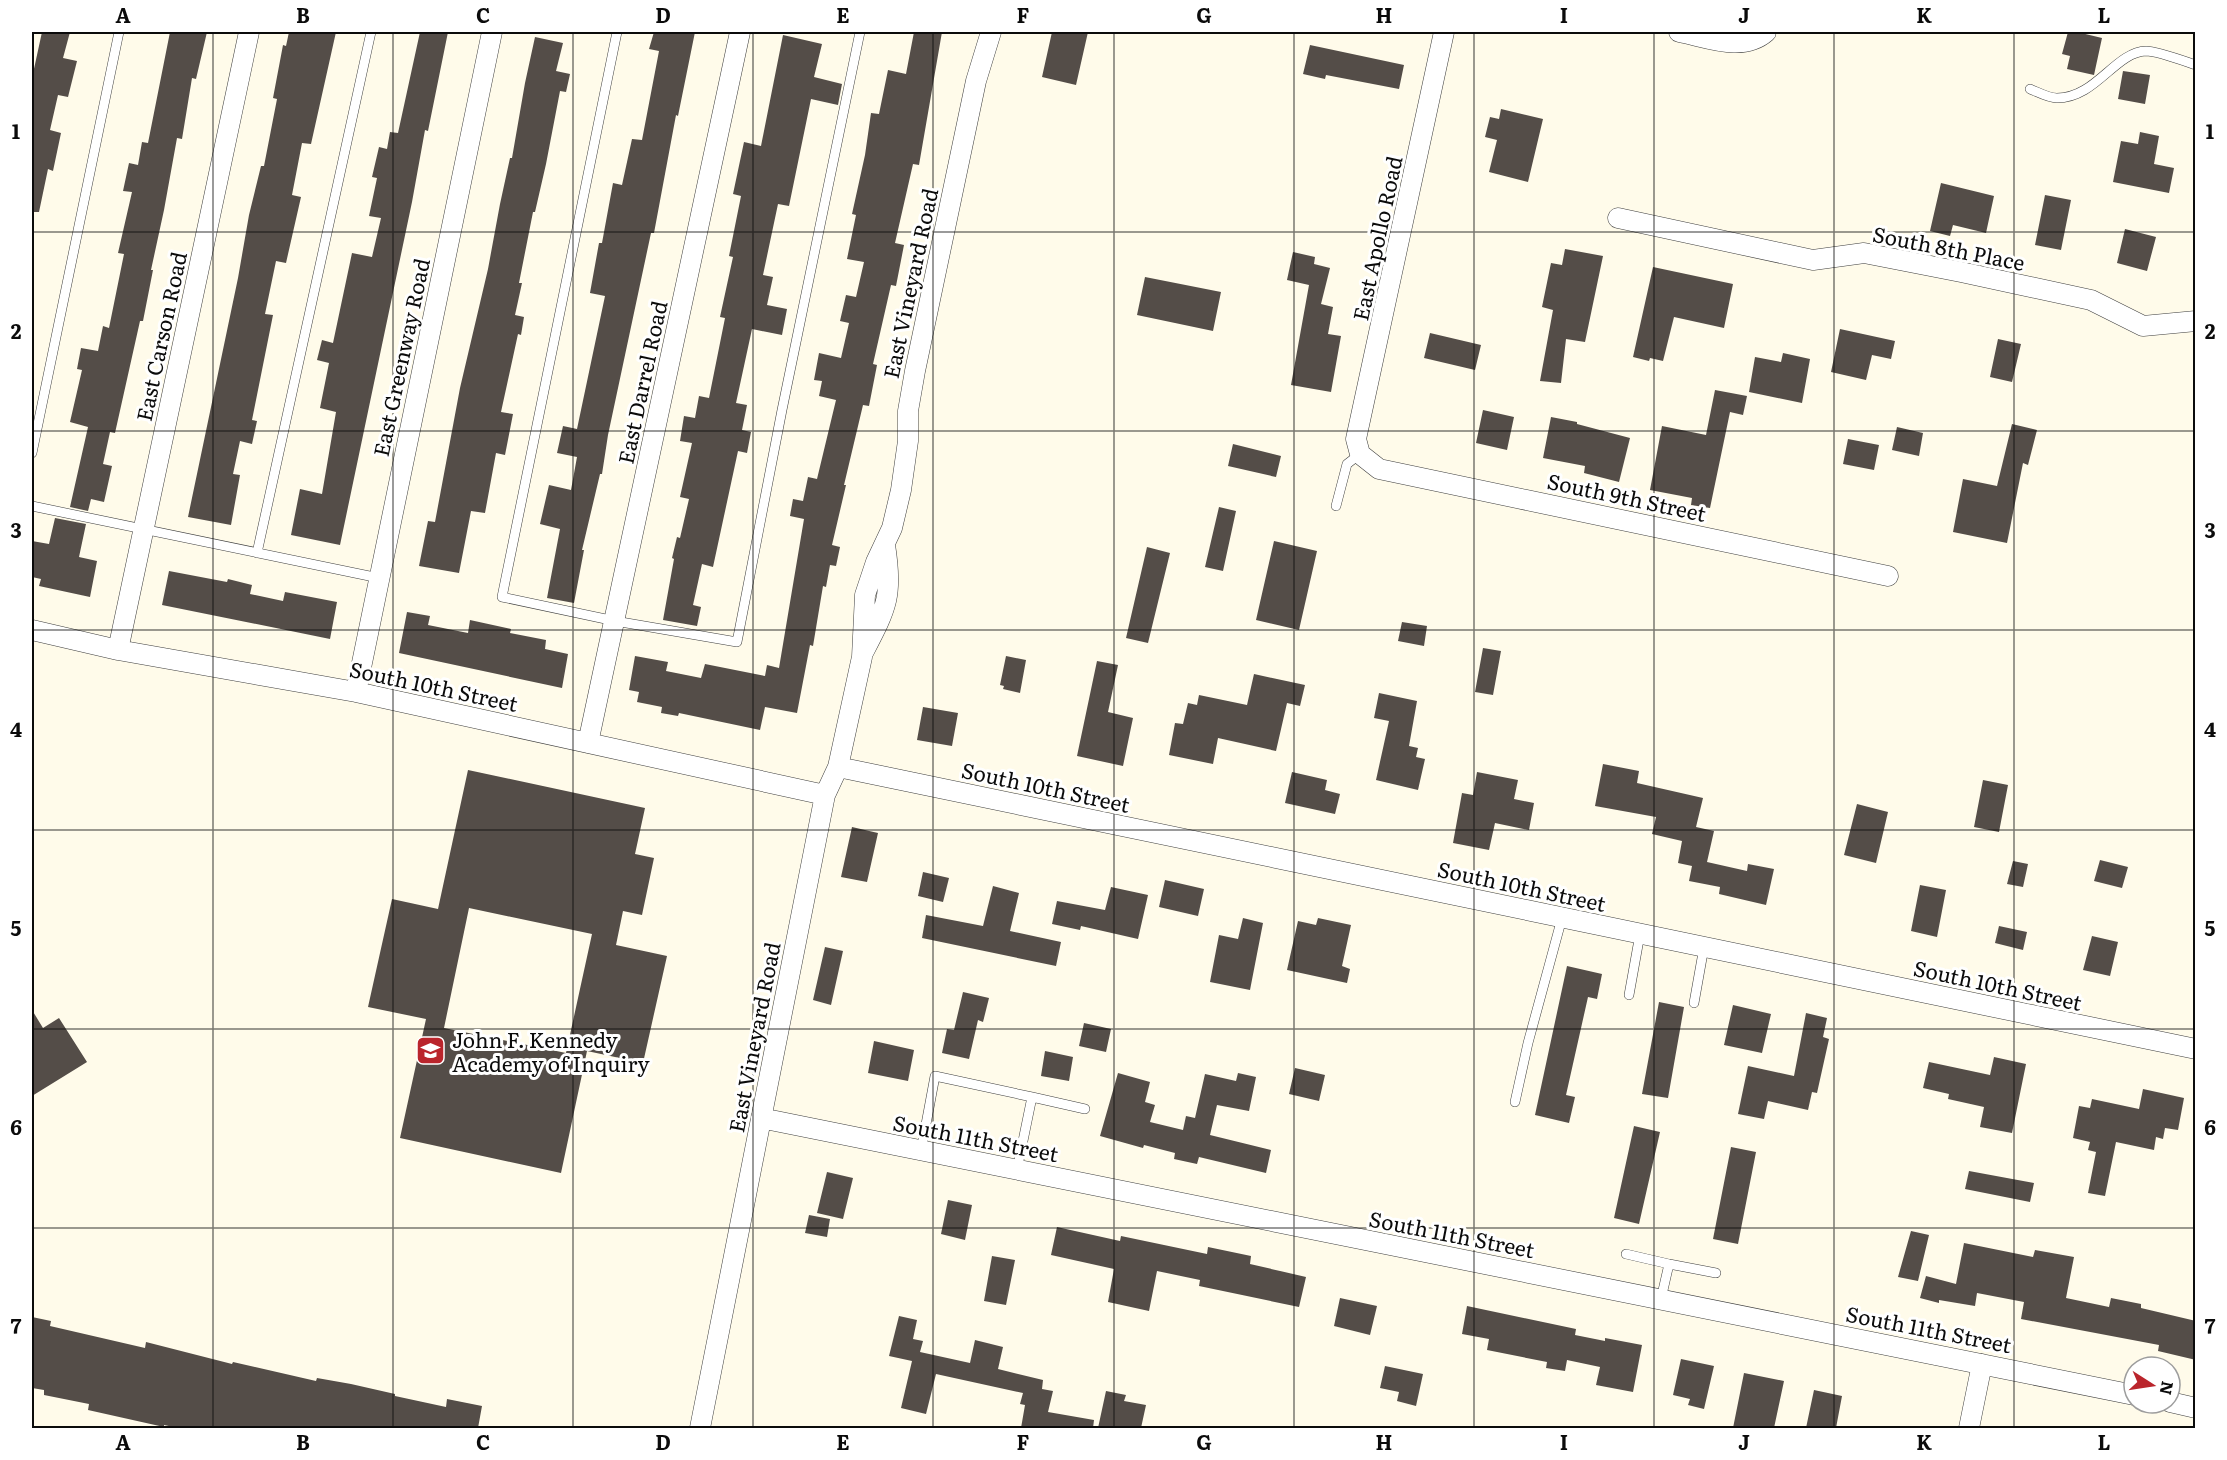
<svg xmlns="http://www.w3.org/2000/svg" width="2227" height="1460" font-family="Literata,serif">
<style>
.building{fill:#544d48;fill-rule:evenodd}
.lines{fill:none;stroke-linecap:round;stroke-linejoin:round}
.service-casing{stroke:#3e3e3e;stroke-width:10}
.minor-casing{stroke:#3e3e3e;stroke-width:21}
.service{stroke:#fff;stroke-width:9}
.minor{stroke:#fff;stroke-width:20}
.grid{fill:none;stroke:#0b0b0b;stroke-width:1.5;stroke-opacity:0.55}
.labels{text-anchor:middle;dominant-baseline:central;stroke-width:6;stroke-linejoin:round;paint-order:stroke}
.street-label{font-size:21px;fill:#0b0b0b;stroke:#fff}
.poi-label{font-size:21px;fill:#0b0b0b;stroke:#fff;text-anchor:start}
.neatline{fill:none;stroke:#0b0b0b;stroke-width:2}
.grid-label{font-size:20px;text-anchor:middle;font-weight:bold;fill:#0b0b0b}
</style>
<rect width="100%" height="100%" fill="#fffbea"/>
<path class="building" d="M42 32H70L63 58 77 61 68 97 58 95 50 130 61 133 53 171 48 169 39 212H32V78Z
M170 32H207L196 79 192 78 182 139 177 138 164 210 151 270H153L143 321H140L115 433 110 432 103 464 112 466 104 502 91 499 88 511 70 507 88 427 70 422 82 370 77 369 81 348 98 351 103 326 109 328 124 254 118 253 132 192 123 191 129 163 138 165 142 142 148 143Z
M289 32H336L311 144 302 143 292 195 301 197 286 263 276 261 265 314 273 315 252 420 257 421 252 444 240 441 233 474 240 475 231 525 188 517 238 278 249 215 261 166H264L277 99 273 98 283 45 286 46Z
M420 32H448L428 131 425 130 412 202 340 545 291 535 300 489 322 494 336 412 320 408 329 363 317 360 322 340 333 343 352 253 372 257 381 218 369 216 377 178 372 177 379 147 387 149 390 132 398 133Z
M654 32H695L678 116 676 115 654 233H651L608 435 602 474H600L582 550H584L574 603 547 598 560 529 540 524 549 485 571 490 577 457 557 453 563 426 577 429 605 296 590 293 599 243H602L613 183 622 185 632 139 642 140 659 51 649 49Z
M914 32H942L919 165 913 164 895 243 904 245 896 286 891 285 873 364 877 365 869 406 863 405 844 485H846L832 545 840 547 836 566 830 565 826 587 823 586 813 646 810 645 797 713 765 707 760 730 679 713 678 716 661 713 662 707 637 702 639 692 629 690 635 656 668 662 666 671 701 678 705 664 765 676 767 665 779 668 804 519 790 516 793 499 803 501 808 477 817 479 836 400 819 396 822 381 814 380 819 353 841 358 849 323 840 321 846 295 856 297 864 262 847 259 856 215 852 214 865 155 871 113 879 114 888 70 906 74Z
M1052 32H1088L1076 85 1042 77Z
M2068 32H2077L2102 38 2094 75 2067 69 2070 56 2062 54Z
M783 35 822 44 814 77 842 84 838 105 811 99 789 206 778 204 763 275 773 277 767 305 787 309 782 335 752 329 736 403 747 405 742 430 751 432 747 453 738 451 713 567 702 564 693 605 701 607 697 626 663 620 674 559 672 558 677 537 680 538 689 499 680 497 692 443 680 441 684 416 695 418 699 396 709 398 725 318 720 317 733 257 729 256 741 196 733 194 744 142 761 146Z
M535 37 563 43 556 71 570 74 566 92 560 91 546 164 535 212H533L519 283H522L515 315 524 317 521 335 518 334 501 412 513 414 505 455 496 453 485 513 471 511 459 573 419 566 428 521 435 522 460 388 488 269 500 204 510 158H512L525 83Z
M1310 45 1404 65 1399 89 1326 75 1325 79 1303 74Z
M2123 71 2150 75 2145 104 2118 99Z
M1501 109 1543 119 1528 182 1489 172 1497 140 1485 137 1490 117 1499 119Z
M2140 132 2159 136 2154 164 2174 168 2169 193 2113 182 2121 141 2138 144Z
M1941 183 1994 196 1986 233 1953 225 1950 236 1930 231Z
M2045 195 2071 200 2061 250 2035 245Z
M2125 229 2156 237 2147 271 2117 263Z
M1565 249 1603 256 1585 342 1566 339 1561 383 1540 381 1553 310 1542 307 1551 263 1562 265Z
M1293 252 1315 257 1314 264 1330 268 1321 304 1333 307 1328 334 1341 336 1331 392 1291 385 1309 285 1287 280Z
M1653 267 1733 284 1724 328 1674 317 1663 361 1650 358 1649 361 1633 357Z
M1145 277 1221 292 1213 331 1137 315Z
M1840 329 1895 341 1891 359 1872 355 1866 380 1831 372Z
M1430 333 1481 345 1475 370 1424 358Z
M1998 339 2021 344 2012 382 1990 377Z
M1783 353 1810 359 1802 403 1749 392 1755 357 1781 362Z
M1715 390 1747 396 1743 415 1730 412 1710 508 1691 505 1692 498 1650 490 1662 426 1706 435Z
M1483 410 1514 417 1507 450 1476 443Z
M1551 417 1577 422V424L1630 438 1619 482 1584 473 1585 466 1543 458Z
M2012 424 2037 430 2028 465 2023 463 2007 543 1953 532 1963 479 1997 486Z
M1897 427 1923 433 1919 456 1892 450Z
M1848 439 1879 445 1874 470 1843 464Z
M1233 444 1281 456 1276 477 1228 466Z
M1219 507 1236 511 1223 571 1205 567Z
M55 518 86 524 79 557 97 561 90 597 39 586 41 579 32 577V541L49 544Z
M1274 541 1317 551 1299 630 1256 620Z
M1147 547 1170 553 1148 643 1126 638Z
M169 571 227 582 228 579 252 585 250 594 283 601 285 592 337 602 330 639 162 605Z
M407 612 430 616 428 625 468 633 470 620 511 629 510 633 546 640 545 649 568 654 562 688 399 653Z
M1402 622 1427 626 1424 646 1398 641Z
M1483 648 1501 651 1493 695 1475 692Z
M1006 656 1026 660 1020 693 1003 689 1004 686 1000 685Z
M1097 661 1118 665 1108 712 1133 718 1123 766 1077 756Z
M1254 674 1305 685 1300 706 1287 703 1276 751 1218 738 1213 764 1169 755 1175 723 1183 724 1188 703 1197 705 1199 695 1247 705Z
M1379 693 1417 701 1409 746 1418 748 1416 757 1425 759 1418 790 1376 780 1389 721 1374 718Z
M923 707 958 713 952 746 917 740Z
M1603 764 1639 771 1637 783 1703 798 1696 827 1714 831 1707 862 1747 871 1748 864 1774 869 1766 905 1719 894 1720 887 1689 881 1692 866 1678 863 1682 841 1652 834 1656 817 1595 806Z
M468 770 645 808 635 854 654 858 642 915 623 911 616 945 667 956 643 1063 587 1051 561 1173 400 1138 426 1019 368 1007 392 899 438 909ZM469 908 592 934 566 1053 444 1028Z
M1292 772 1327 780 1325 790 1340 794 1335 814 1285 803Z
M1477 772 1518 780 1514 799 1534 803 1529 830 1495 823 1489 850 1453 843 1462 793 1473 795Z
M1983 780 2008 785 1999 832 1974 827Z
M1857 804 1888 812 1876 863 1844 855Z
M852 827 878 833 867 882 841 877Z
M2100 860 2128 867 2122 888 2094 881Z
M2013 861 2028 864 2023 887 2007 884Z
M923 872 949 878 943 902 918 896Z
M1165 880 1204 889 1198 916 1159 907Z
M1920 885 1946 890 1937 937 1911 931Z
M993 886 1019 893 1010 931 1061 942 1056 966 922 938 926 915 983 926Z
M1111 887 1148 895 1138 939 1081 926 1080 930 1052 924 1057 901 1105 910Z
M1243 918 1263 923 1250 990 1210 982 1219 935 1238 939Z
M1318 918 1351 925 1342 966 1350 969 1347 983 1287 970 1298 921 1316 925Z
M1999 926 2027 932 2023 950 1995 943Z
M2092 936 2118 942 2110 976 2083 970Z
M825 947 843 951 831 1005 813 1000Z
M1567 966 1602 974 1597 999 1588 997 1566 1095 1575 1097 1569 1123 1535 1115Z
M963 992 989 998 983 1022 978 1020 969 1059 942 1053 947 1029 954 1030Z
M1659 1002 1684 1007 1668 1098 1642 1094Z
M1733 1005 1771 1014 1762 1053 1724 1045Z
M32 1010 43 1028 59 1018 87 1062 32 1096Z
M1806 1013 1827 1018 1823 1037 1829 1039 1817 1093 1812 1092 1808 1110 1768 1101 1764 1119 1738 1114 1748 1066 1794 1076Z
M1084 1023 1111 1029 1106 1052 1079 1046Z
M874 1041 914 1050 908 1081 868 1073Z
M1045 1051 1073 1057 1069 1081 1041 1076Z
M1994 1057 2026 1064 2012 1133 1980 1127 1984 1107 1948 1099 1949 1094 1923 1088 1929 1062 1990 1075Z
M1295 1068 1325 1075 1319 1101 1289 1094Z
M1118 1073 1150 1082 1145 1102 1155 1105 1150 1122 1183 1130 1186 1116 1195 1118 1205 1074 1236 1081 1238 1073 1256 1077 1249 1111 1217 1105 1210 1135 1271 1150 1266 1173 1199 1157 1197 1164 1174 1159 1175 1153 1144 1145 1143 1148 1100 1136Z
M2143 1089 2184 1098 2178 1130 2165 1128 2163 1139 2156 1137 2154 1150 2116 1142 2105 1196 2088 1193 2096 1152 2088 1150 2090 1142 2073 1138 2079 1106 2090 1108 2092 1099 2139 1109Z
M1634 1126 1660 1132 1639 1224 1614 1218Z
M1731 1147 1756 1152 1738 1244 1713 1239Z
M1969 1171 2034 1183 2030 1202 1965 1189Z
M827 1172 853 1178 843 1219 817 1213Z
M948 1200 972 1205 965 1240 941 1234Z
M809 1215 830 1219 827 1237 805 1233Z
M1057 1227 1120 1241 1121 1236 1207 1254 1208 1247 1251 1256 1250 1264 1306 1277 1299 1307 1199 1286 1200 1280 1157 1271 1149 1311 1108 1302 1114 1269 1051 1255Z
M1911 1231 1929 1235 1918 1281 1898 1277Z
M1964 1243 2033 1257 2035 1250 2074 1257 2066 1298 2109 1307 2111 1298 2141 1304V1308L2196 1321V1360L2158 1351 2159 1345 2021 1319 2024 1302 1977 1293 1975 1306 1939 1300V1303L1920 1298 1926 1276 1956 1284Z
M992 1256 1015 1260 1006 1305 984 1301Z
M1340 1298 1377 1306 1370 1335 1334 1326Z
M1467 1306 1576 1329 1575 1335 1605 1341V1338L1642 1345 1633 1392 1596 1385 1600 1367 1567 1360 1565 1371 1546 1368 1547 1362 1487 1350 1489 1339 1462 1334Z
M899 1316 917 1320 913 1339 923 1341 920 1352 970 1363 975 1340 1003 1347 998 1369 1043 1380 1042 1389 1053 1391 1048 1412 1094 1420 1093 1428H1021L1025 1405 1020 1404 1023 1393 936 1374 926 1414 901 1408 912 1361 889 1356Z
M32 1317 51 1321 50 1326 145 1348 146 1342 232 1364 233 1362 316 1381 317 1378 351 1384 395 1394V1396L446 1407 447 1399 482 1406 478 1428H178L164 1425V1427L88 1410 89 1404 44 1395V1390L32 1388Z
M1681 1359 1714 1366 1704 1409 1688 1405 1690 1399 1673 1395Z
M1385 1366 1423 1374 1416 1406 1397 1401 1399 1392 1380 1388Z
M1744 1373 1784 1381 1774 1428H1733Z
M1814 1390 1842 1396 1836 1428H1806Z
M1106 1391 1126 1395 1124 1401 1146 1405 1141 1428H1098Z"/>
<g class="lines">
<defs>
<path id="service" d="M617 32 502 597 615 621 737 642 782 410 860 32
M2030 89C2038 92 2048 98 2057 98 2096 98 2115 52 2146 51 2157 51 2184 61 2196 65
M32 453 119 32
M32 506 379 578
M1336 506 1347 464 1360 454
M257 553 371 32
M1629 995 1640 934
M1694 1003 1704 947
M1032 1097 1085 1109
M1515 1102 1528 1043 1562 918
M921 1151 935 1076 1032 1097 1017 1170
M1626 1254 1669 1264
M1661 1299 1669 1264 1716 1273"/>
<path id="minor" d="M1444 32 1356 439 1360 454 1379 469 1888 576
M1679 32C1707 37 1742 53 1766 32
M1618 218 1813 260 1864 253 1961 272 2091 300 2143 326 2196 321
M32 630 118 650 356 692 825 795
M118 650 249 32
M864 651C887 607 893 595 885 545
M356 692 492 32
M588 743 740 32
M838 767 2196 1049
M761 1118 2134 1395
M2170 1402 2196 1408
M700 1428 825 795 838 767 862 657 865 595 876 562 892 528 901 490 908 441V411L915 371 976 81 991 32
M1969 1428 1982 1364"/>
</defs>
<use href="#service" class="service-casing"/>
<use href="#minor" class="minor-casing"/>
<use href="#service" class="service"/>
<use href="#minor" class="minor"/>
</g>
<path class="grid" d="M213 32V1428M393 32V1428M573 32V1428M753 32V1428M933 32V1428M1114 32V1428M1294 32V1428M1474 32V1428M1654 32V1428M1834 32V1428M2014 32V1428M32 232H2196M32 431H2196M32 630H2196M32 830H2196M32 1029H2196M32 1228H2196"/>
<defs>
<symbol id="school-square" viewBox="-11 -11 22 22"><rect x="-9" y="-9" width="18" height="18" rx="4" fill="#ba252c" stroke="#fff"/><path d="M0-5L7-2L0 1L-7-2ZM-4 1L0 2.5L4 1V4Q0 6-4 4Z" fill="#fff"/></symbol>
</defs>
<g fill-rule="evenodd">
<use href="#school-square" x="414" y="1034" width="33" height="33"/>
</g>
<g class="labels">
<g class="street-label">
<text transform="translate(1376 238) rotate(-78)">East Apollo Road</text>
<text transform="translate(1949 247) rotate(11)">South 8th Place</text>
<text transform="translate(909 283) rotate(-78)">East Vineyard Road</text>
<text transform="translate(160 336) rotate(-78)">East Carson Road</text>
<text transform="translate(400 357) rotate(-78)">East Greenway Road</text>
<text transform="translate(641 382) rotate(-78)">East Darrel Road</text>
<text transform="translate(1627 496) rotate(12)">South 9th Street</text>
<text transform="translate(434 685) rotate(12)">South 10th Street</text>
<text transform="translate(1046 786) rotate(12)">South 10th Street</text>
<text transform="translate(1522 885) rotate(12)">South 10th Street</text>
<text transform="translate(1998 984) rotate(12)">South 10th Street</text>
<text transform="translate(753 1037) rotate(-79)">East Vineyard Road</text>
<text transform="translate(976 1137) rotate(11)">South 11th Street</text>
<text transform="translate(1452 1233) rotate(11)">South 11th Street</text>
<text transform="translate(1929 1328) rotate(11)">South 11th Street</text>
</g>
<g class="poi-label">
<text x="452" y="1038">John F. Kennedy<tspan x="452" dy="24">Academy of Inquiry</tspan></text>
</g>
</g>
<rect width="2227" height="1460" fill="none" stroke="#ffffff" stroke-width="66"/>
<g transform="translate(2152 1385) rotate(102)"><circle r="28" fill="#ffffff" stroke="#9d9d9d" stroke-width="1.5"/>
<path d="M0-4.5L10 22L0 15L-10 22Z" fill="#ba252c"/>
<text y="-9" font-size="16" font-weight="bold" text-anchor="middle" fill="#0b0b0b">N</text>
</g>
<rect x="33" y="33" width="2161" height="1394" class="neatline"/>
<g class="grid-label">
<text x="123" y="23">A</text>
<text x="303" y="23">B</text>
<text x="483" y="23">C</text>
<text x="663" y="23">D</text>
<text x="843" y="23">E</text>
<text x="1023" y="23">F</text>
<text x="1204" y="23">G</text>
<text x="1384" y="23">H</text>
<text x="1564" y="23">I</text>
<text x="1744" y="23">J</text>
<text x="1924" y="23">K</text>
<text x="2104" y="23">L</text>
<text x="16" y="139">1</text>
<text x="2210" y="139">1</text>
<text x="16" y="339">2</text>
<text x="2210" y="339">2</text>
<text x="16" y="538">3</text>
<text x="2210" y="538">3</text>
<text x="16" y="737">4</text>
<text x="2210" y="737">4</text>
<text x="16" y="936">5</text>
<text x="2210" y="936">5</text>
<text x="16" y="1135">6</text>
<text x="2210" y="1135">6</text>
<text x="16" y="1334">7</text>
<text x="2210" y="1334">7</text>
<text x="123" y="1450">A</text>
<text x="303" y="1450">B</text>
<text x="483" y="1450">C</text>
<text x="663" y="1450">D</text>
<text x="843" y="1450">E</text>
<text x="1023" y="1450">F</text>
<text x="1204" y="1450">G</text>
<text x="1384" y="1450">H</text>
<text x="1564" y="1450">I</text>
<text x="1744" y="1450">J</text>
<text x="1924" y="1450">K</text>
<text x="2104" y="1450">L</text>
</g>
</svg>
